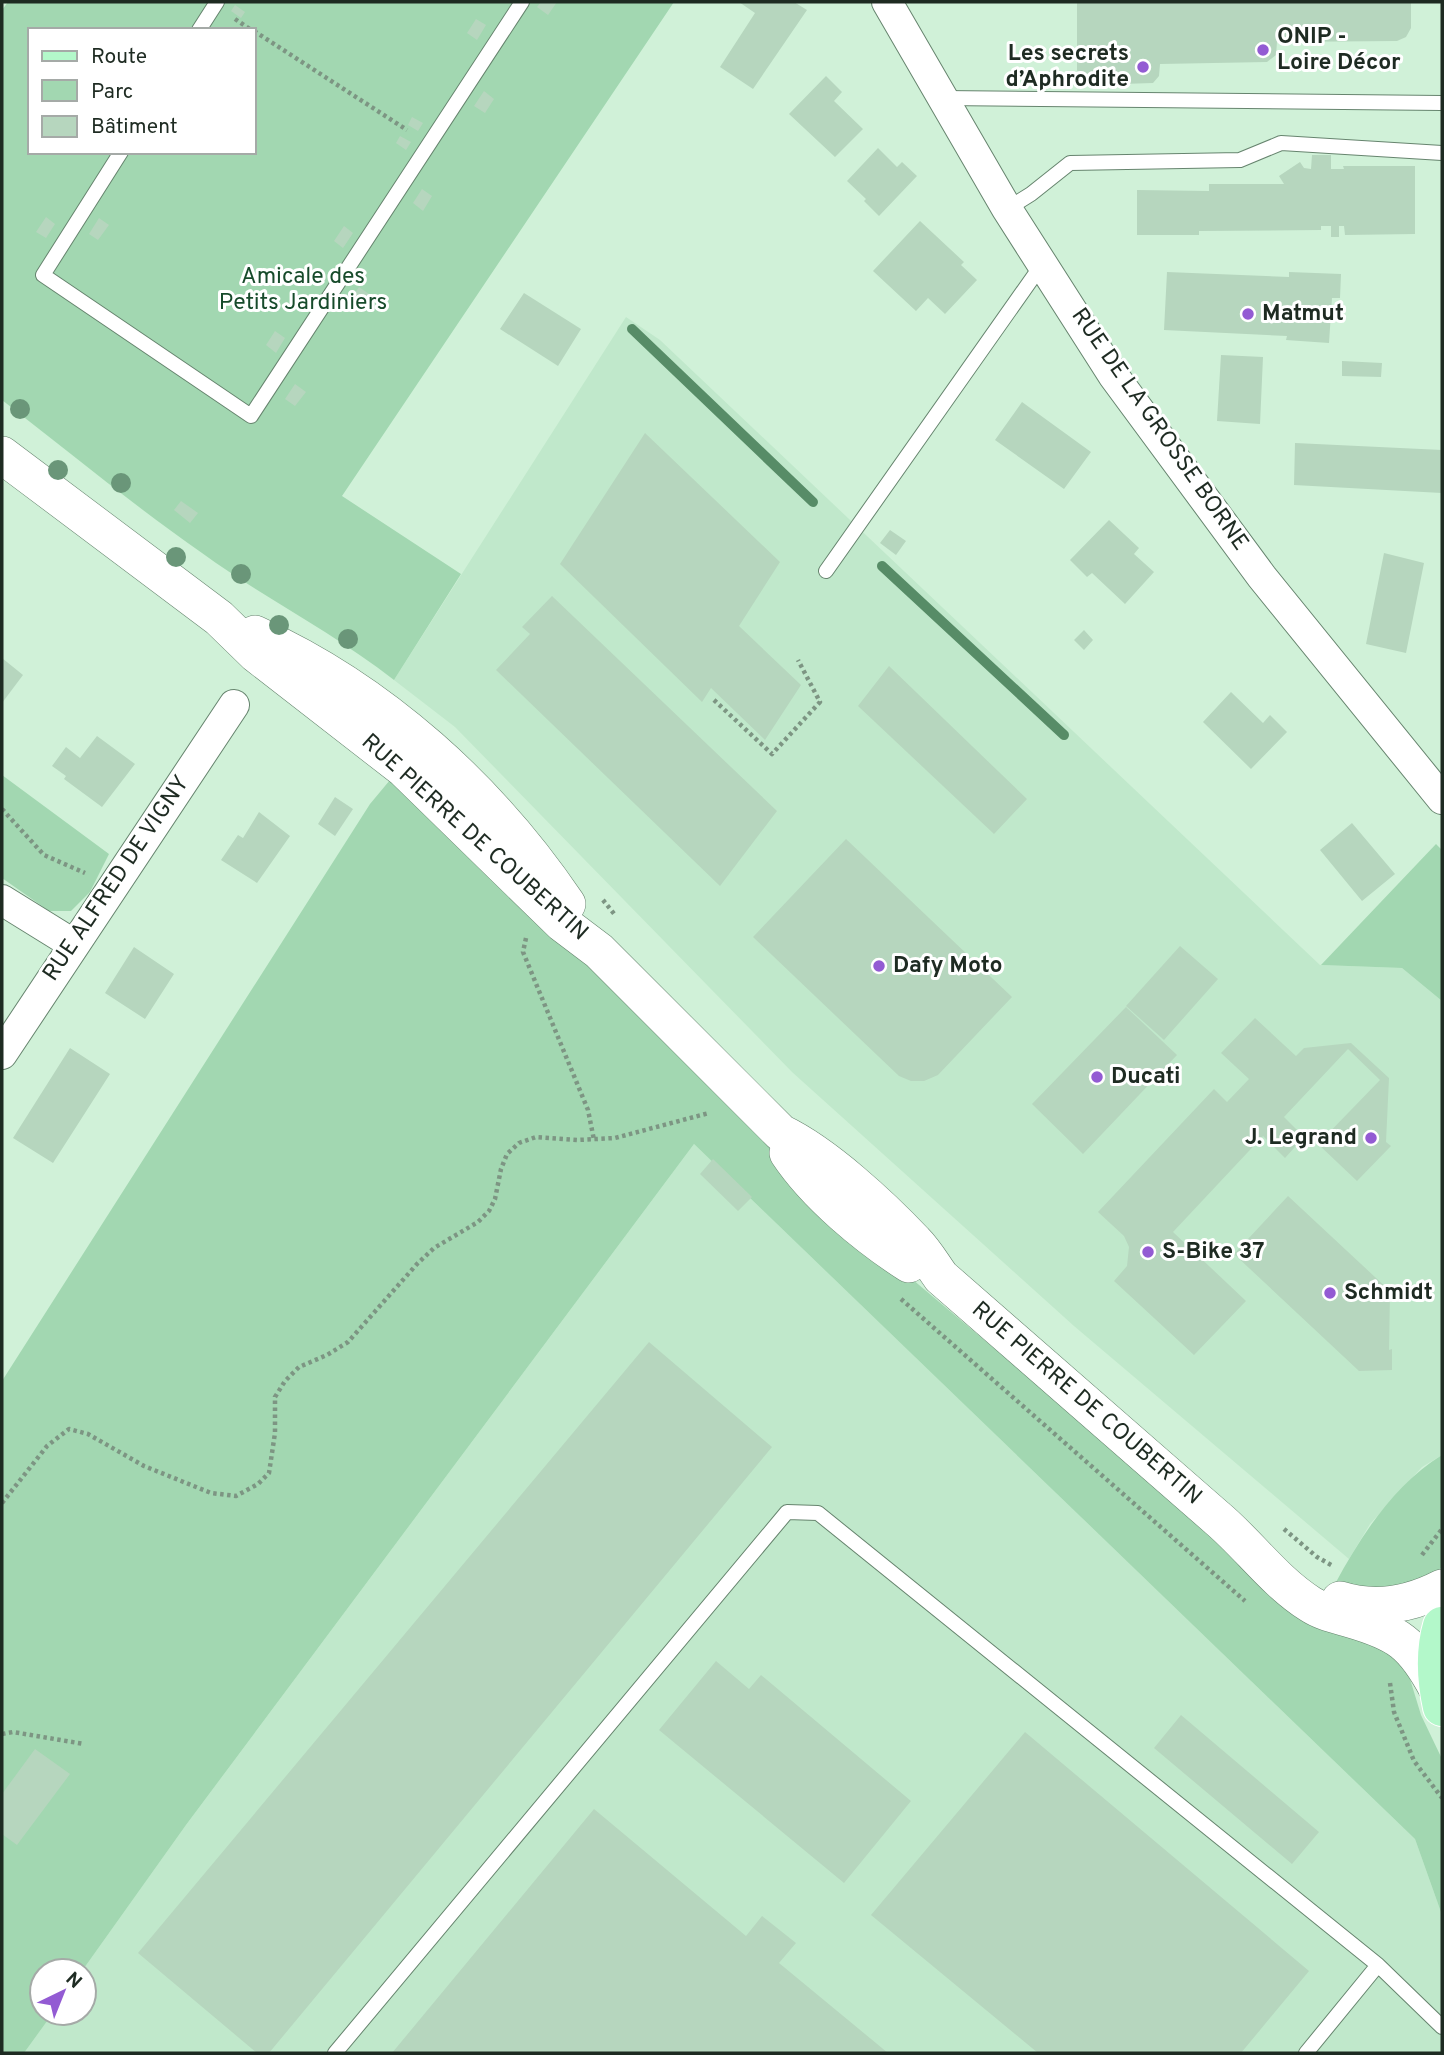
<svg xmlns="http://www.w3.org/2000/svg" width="1444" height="2055" font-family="Overpass,sans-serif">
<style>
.built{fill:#c0e8cb}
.green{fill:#a2d7b1;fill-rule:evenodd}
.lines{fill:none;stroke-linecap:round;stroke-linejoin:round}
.stream{stroke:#578c67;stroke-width:10}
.building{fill:#b6d6be}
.service-casing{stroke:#66846e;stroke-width:16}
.minor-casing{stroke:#66846e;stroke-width:32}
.tertiary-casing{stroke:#66846e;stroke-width:38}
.primary-casing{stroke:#fff;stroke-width:40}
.path{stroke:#7d9583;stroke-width:4.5;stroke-dasharray:3.5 3.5;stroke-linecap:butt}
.service{stroke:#fff;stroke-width:14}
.minor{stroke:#fff;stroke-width:30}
.tertiary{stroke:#fff;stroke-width:37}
.primary{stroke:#b3f8ca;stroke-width:38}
.tree{fill:#6a9679}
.poi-dot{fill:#935bd3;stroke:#fff;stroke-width:2.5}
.labels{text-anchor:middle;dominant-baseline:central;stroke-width:6;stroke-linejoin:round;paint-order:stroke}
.poi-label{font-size:23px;font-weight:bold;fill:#1e2b22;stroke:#fff;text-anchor:start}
.park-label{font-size:23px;fill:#174b2b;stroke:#fff}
.street-label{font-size:23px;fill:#1e2b22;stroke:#fff}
</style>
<rect width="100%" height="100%" fill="#d0f1d8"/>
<path class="built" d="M626 317 660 340 1320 965 1402 968 1442 1001V1455L1422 1467 1370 1524 1349 1559 1074 1326 792 1072 455 727 394 680Z
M694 1144 1415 1839 1442 1915V2053H24L53 2013H84L82 1971 186 1825Z"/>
<path class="green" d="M8 2H674L342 496 461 574 394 680C333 632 264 598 202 553 133 505 68 451 2 400V10ZM30 30H254V152H30Z
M395 774 636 1012 835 1214 1156 1485 1403 1656 1421 1715 1442 1759V1915L1415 1839 694 1144 186 1825 82 1971H42V2013H53L24 2053H2V1381L370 804Z
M2 775 109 854 90 892 71 911H49L2 878Z
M1436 844 1442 850V1001L1402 968 1321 965Z
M1442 1455V1567L1433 1576 1396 1593 1335 1584C1362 1534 1394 1485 1442 1455Z"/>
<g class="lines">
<path class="stream" d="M632 329 813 502
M882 566 1064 735"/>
</g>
<path class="building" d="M541 2H557L548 15 537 7Z
M739 2H794L807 10 753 89 720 67 755 13Z
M1077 2H1411V28L1406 37 1397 41 1277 42 1276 55 1267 62 1160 64 1159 76 1153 83 1091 85 1081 80 1077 70Z
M235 5 245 12 241 18 231 11Z
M476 19 486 25 477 40 467 33Z
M826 76 842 92 834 101 863 129 835 157 789 114Z
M484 91 494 99 485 113 474 106Z
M412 117 423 123 418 131 408 125Z
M400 136 411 142 406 150 396 143Z
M878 148 897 167 902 162 917 176 879 216 864 201 866 199 847 181Z
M1312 155H1331V169H1344L1343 166H1415V234L1345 235 1344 226H1339V237H1331V226H1321V230L1199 231V235H1137V190L1209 191V184H1284L1279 176 1300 162 1304 168 1311 169Z
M422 189 432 196 423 211 413 203Z
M46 217 55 224 46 238 36 232Z
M99 218 109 225 98 240 89 234Z
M920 221 964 262 961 265 977 280 945 314 928 298 916 311 873 271Z
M344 226 353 233 343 248 334 241Z
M1167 272 1289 277V272L1341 274 1340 298H1332L1329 343 1286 340 1287 336 1164 330Z
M359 287 369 294 359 308 349 302Z
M524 293 581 329 558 366 500 329Z
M275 331 285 338 276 353 266 345Z
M1221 355 1263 357 1260 424 1217 421Z
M1342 361 1382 363 1381 377 1342 376Z
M295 384 306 392 295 406 285 399Z
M1022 402 1091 452 1064 489 995 440Z
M645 433 780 562 739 626 801 685 765 740 711 688 702 702 560 564Z
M1295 443 1442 450V493L1294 485Z
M181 501 198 513 190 523 174 510Z
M1109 520 1139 548 1134 554 1154 572 1125 604 1092 573 1087 577 1070 560Z
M890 530 906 541 896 555 880 543Z
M1384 553 1424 563 1406 653 1366 644Z
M552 596 777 811 720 886 496 670 530 634 522 627Z
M1084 630 1093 640 1084 650 1074 640Z
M2 658 23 675 2 703Z
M889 666 1027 799 994 834 858 706Z
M1231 692 1263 723 1270 715 1287 732 1251 769 1203 722Z
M97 736 135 764 102 807 64 779 66 776 52 766 66 747 80 758Z
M335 797 353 809 335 836 318 824Z
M259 812 290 836 257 883 221 860 238 835 243 838Z
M1352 823 1395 874 1362 901 1320 850Z
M846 839 1012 997 938 1075 924 1081H911L899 1076 753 937Z
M1180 946 1218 979 1164 1040 1126 1006Z
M134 947 174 974 145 1019 105 993Z
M1126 1007 1177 1055 1083 1154 1032 1104Z
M1255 1018 1296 1056 1304 1048 1351 1043 1389 1078 1386 1142 1391 1146 1357 1181 1318 1144 1380 1080 1348 1049 1284 1117 1304 1137 1285 1158 1263 1136 1173 1232 1246 1301 1194 1355 1114 1281 1127 1266 1129 1247 1124 1236 1098 1212 1214 1089 1227 1102 1249 1079 1221 1053Z
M70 1048 110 1074 53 1163 13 1138Z
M713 1159 752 1197 738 1211 700 1174Z
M1288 1196 1390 1291 1389 1350 1392 1349V1370L1359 1371 1234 1254Z
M649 1342 772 1447 269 2053H257L138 1953Z
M716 1661 749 1689 761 1675 911 1801 844 1883 659 1730Z
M1181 1715 1319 1832 1292 1864 1154 1748Z
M1025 1732 1309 1971 1241 2053H1038L871 1915Z
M35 1749 70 1774 17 1845 2 1834V1794Z
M594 1809 746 1936 762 1916 796 1943 779 1963 888 2053H392Z"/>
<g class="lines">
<defs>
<path id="service" d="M199 30 217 2
M943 98 1442 103
M121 152 43 275 251 416 522 2
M1007 209 1031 194 1070 163 1240 160 1281 143 1442 153
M826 571 1043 263
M1378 1965 1442 2027
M335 2053 787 1512 818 1513 1378 1965 1306 2053"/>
<path id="minor" d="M887 2 1007 209 1113 375 1262 577 1442 799
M2 900 73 944
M2 1054 234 705"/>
<path id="tertiary" d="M2 455 219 618 256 654 404 769 562 923 599 951 781 1133C825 1154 881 1206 915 1242 925 1252 933 1266 941 1277 1033 1358 1125 1438 1217 1518 1249 1545 1274 1581 1310 1604 1322 1612 1336 1615 1350 1619 1398 1633 1413 1643 1437 1688
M255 634C381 691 490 790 567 904
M788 1153C816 1195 867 1237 909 1264
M1340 1600C1375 1611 1411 1604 1442 1588"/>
<path id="primary" d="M1442 1626C1434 1653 1436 1680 1442 1707"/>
</defs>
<use href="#service" class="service-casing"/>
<use href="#minor" class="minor-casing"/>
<use href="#tertiary" class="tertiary-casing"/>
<use href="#primary" class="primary-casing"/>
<path class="path" d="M235 19 251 30
M254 31 407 130
M714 700 772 754 820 702 798 660
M2 809 44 855 85 873
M603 900 615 915
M526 938 523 952 588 1110 594 1140
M901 1299 1245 1601
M2 1503 47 1446 69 1429 88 1434 144 1466 211 1493 236 1496 258 1484 269 1473 275 1433V1397L285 1381 299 1367 327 1355 348 1342 417 1264 434 1248 478 1222 489 1211 495 1199 501 1169 507 1154 519 1143 536 1137 577 1140 615 1138 709 1113
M1284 1529 1317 1557 1333 1566
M1422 1555 1442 1529
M1390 1683 1394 1712 1414 1761 1442 1798
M2 1734 13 1732 84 1744"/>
<use href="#service" class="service"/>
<use href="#minor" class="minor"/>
<use href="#tertiary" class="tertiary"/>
<use href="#primary" class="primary"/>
</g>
<g class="tree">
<circle cx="20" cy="409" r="10"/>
<circle cx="58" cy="470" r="10"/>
<circle cx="121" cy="483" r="10"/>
<circle cx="176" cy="557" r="10"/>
<circle cx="241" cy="574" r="10"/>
<circle cx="279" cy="625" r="10"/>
<circle cx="348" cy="639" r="10"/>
</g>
<g class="poi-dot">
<circle cx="1263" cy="50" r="7"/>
<circle cx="1143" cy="67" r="7"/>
<circle cx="1248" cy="314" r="7"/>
<circle cx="879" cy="966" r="7"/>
<circle cx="1097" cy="1077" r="7"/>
<circle cx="1371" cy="1138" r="7"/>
<circle cx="1148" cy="1252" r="7"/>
<circle cx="1330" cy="1293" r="7"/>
</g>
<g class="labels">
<g class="poi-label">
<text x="1277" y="37">ONIP -<tspan x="1277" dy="26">Loire Décor</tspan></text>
<text x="1129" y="54" text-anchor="end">Les secrets<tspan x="1129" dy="26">d’Aphrodite</tspan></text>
<text x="1262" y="314">Matmut</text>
<text x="893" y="966">Dafy Moto</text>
<text x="1111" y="1077">Ducati</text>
<text x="1357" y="1138" text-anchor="end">J. Legrand</text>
<text x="1162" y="1252">S-Bike 37</text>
<text x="1344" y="1293">Schmidt</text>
</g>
<g class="park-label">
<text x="303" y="277">Amicale des<tspan x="303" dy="26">Petits Jardiniers</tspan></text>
</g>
<g class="street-label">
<text transform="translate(1159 430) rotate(55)">RUE DE LA GROSSE BORNE</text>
<text transform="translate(474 838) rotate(42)">RUE PIERRE DE COUBERTIN</text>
<text transform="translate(117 879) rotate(-56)">RUE ALFRED DE VIGNY</text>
<text transform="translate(1086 1404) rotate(41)">RUE PIERRE DE COUBERTIN</text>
</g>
</g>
<rect width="1444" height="2055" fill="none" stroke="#1e2b22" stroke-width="7"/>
<rect x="28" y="28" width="228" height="126" fill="#ffffff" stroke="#a5aaa7" stroke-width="2"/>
<rect x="42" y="51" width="35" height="10" fill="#b3f8ca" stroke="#a5aaa7" stroke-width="2"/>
<text x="91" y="63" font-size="21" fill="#1e2b22">Route</text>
<rect x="42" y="80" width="35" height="21" fill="#a2d7b1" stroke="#a5aaa7" stroke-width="2"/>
<text x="91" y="98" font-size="21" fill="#1e2b22">Parc</text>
<rect x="42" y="116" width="35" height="21" fill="#b6d6be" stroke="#a5aaa7" stroke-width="2"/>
<text x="91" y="133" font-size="21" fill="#1e2b22">Bâtiment</text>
<g transform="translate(63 1992) rotate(43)"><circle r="33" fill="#ffffff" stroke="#a5aaa7" stroke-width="2"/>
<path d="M0-5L12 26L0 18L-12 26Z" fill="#935bd3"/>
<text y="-10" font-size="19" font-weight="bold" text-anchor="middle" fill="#1e2b22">N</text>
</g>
</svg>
